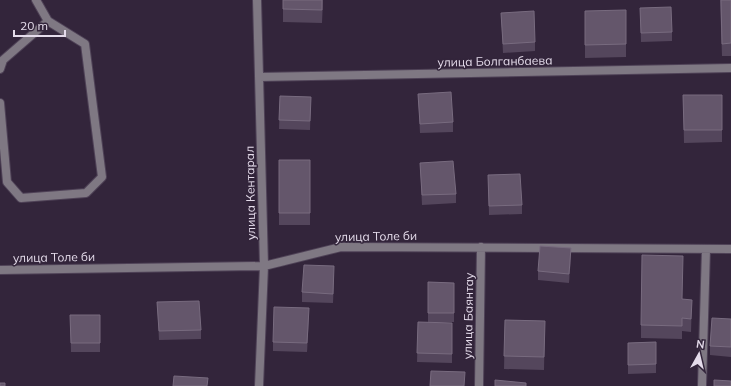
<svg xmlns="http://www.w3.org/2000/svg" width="731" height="386" font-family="Mulish,sans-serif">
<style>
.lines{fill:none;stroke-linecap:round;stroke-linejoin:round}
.service-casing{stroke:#4f4257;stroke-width:10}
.minor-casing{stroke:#4f4257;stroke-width:10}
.service{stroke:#7f7883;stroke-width:8}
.minor{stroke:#7f7883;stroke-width:8}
.wall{fill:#54465c}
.shaded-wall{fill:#403248}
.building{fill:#64566b;stroke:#786b7f}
.labels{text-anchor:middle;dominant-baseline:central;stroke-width:3;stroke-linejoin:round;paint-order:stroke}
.street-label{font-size:12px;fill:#e5dceb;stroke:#33253b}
</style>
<rect width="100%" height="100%" fill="#33253b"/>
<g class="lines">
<defs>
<path id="service" d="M0 69 3 60 48 21
M0 103 7 182 21 198 86 193 102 177 85 44 48 21 36 0"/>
<path id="minor" d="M257 0 264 266 259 386
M259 77 731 68
M0 270 264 266 341 247 731 249
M479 386 481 247
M702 386 706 249"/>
</defs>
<use href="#service" class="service-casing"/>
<use href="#minor" class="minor-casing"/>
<use href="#service" class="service"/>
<use href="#minor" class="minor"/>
</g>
<path class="wall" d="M283 0H323L322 23 283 22Z
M720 0H731V56H722Z
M640 8 672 32V41L641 42Z
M585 11 626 44V57L585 58Z
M501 13 535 42V51L503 53Z
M418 94 453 122V132L420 133Z
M683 95H722V142L684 143Z
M280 96 311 97 310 130 279 129Z
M279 160H310V225H279Z
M420 163 456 194V203L422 205Z
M488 175 522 205V214L489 215Z
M571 257 569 283 538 280V271Z
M334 275 333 303 302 302V292Z
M428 282 454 283V322H428Z
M682 299 692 300 691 332 682 331V339L641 338V325Z
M157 302 201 330V339L159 340Z
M70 315H100V352H71Z
M309 317 307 352 273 351V342Z
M731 319V357L710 355V346Z
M505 320 545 321 544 370 504 369Z
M418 322 452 323V363L417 362Z
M656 342V373L628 374V343Z"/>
<path class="shaded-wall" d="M571 248V257L569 283V274Z
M334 266V275L333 303V294Z
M309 308V317L307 352V343Z"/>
<path class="building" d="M283 0H322V10L283 9Z
M721 0H731V43L722 44Z
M671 7 672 32 641 33 640 8Z
M626 10V44L585 45V11Z
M534 11 535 42 503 44 501 13Z
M451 92 453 122 420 124 418 94Z
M683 95H722V130H684Z
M280 96 311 97 310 121 279 120Z
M279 160H310V213H279Z
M453 161 456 194 422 195 420 163Z
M520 174 522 205 489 206 488 175Z
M540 246 571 248 569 274 538 271Z
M642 255 683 256 682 299 692 300 691 319 682 318V326L641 325Z
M304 265 334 266 333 294 302 292Z
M428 282 454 283V313H428Z
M199 301 201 330 159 331 157 302Z
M274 307 309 308 307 343 273 342Z
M70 315H100V343H71Z
M712 318 731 319V347L710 346Z
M505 320 545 321 544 357 504 356Z
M418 322 452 323V354L417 353Z
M656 342V364L628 365V343Z
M431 371 465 372 464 386H430Z
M174 376 208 378 207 386H173Z
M495 380 526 383V386H495Z
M714 380 731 381V386H714Z
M0 383H5V386H0Z"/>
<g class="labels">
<g class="street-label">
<text transform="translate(495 61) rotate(-1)">улица Болганбаева</text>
<text transform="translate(250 193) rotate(-91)">улица Кентарал</text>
<text transform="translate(376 236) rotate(-1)">улица Толе би</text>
<text transform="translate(54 257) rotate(-1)">улица Толе би</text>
<text transform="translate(468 316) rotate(-89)">улица Баянтау</text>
</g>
</g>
<g transform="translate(699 354) rotate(8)" stroke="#33253b" stroke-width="3" paint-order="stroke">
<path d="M0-3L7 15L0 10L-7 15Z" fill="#e5dceb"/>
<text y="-6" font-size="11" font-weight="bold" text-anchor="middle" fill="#e5dceb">N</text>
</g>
<path d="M14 30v6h51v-6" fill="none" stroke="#e5dceb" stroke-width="2"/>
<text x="20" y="30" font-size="12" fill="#e5dceb" stroke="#33253b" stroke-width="3" paint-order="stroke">20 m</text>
</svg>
